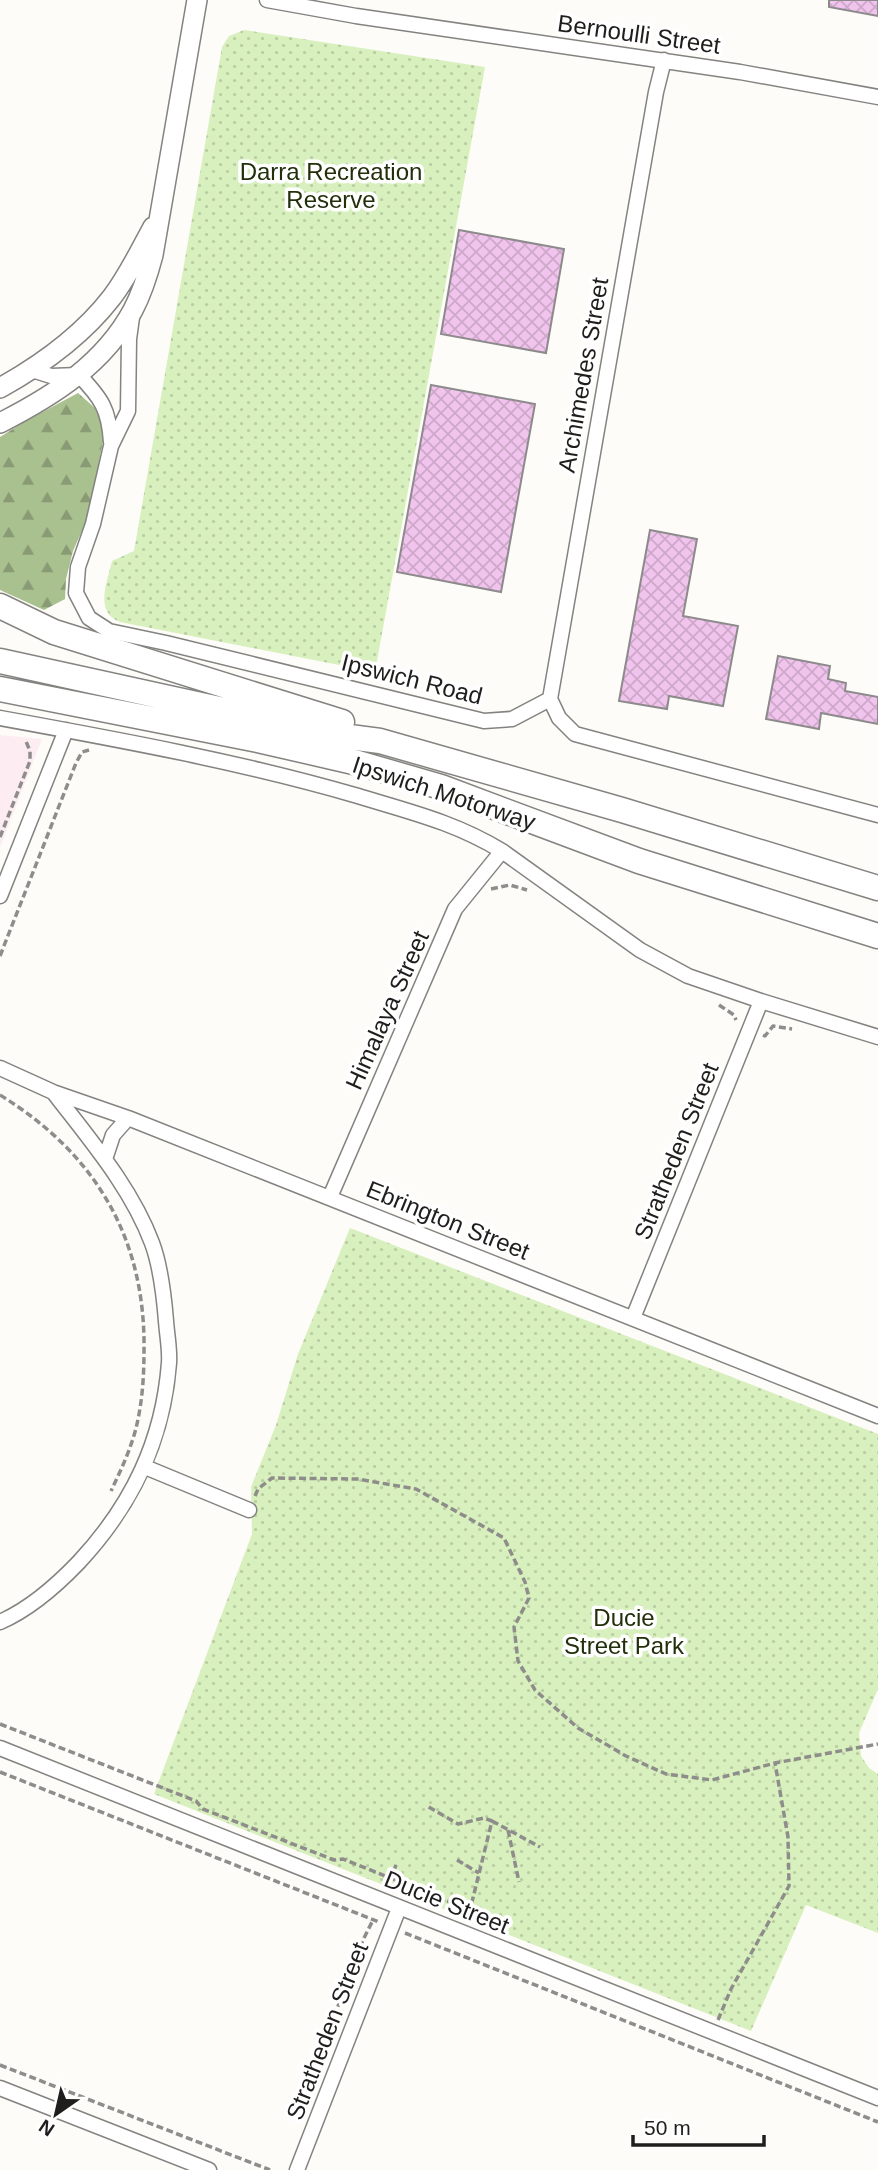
<svg xmlns="http://www.w3.org/2000/svg" width="878" height="2170" font-family="Helvetica,sans-serif">
<style>
.commercial{fill:#fdedf2}
.forest{fill:url(#forest-firs)}
.park{fill:url(#park-dots)}
.building{fill:url(#building-cross-hatch);stroke:#8d8a8c;stroke-width:2}
.lines{fill:none;stroke-linecap:round;stroke-linejoin:round}
.minor-casing{stroke:#848380;stroke-width:17}
.secondary-casing{stroke:#848380;stroke-width:22}
.motorway-casing{stroke:#848380;stroke-width:27}
.path{stroke:#8e8d8b;stroke-width:3.5;stroke-dasharray:7 3.5;stroke-linecap:butt}
.minor{stroke:#fff;stroke-width:14}
.secondary{stroke:#fff;stroke-width:19}
.motorway{stroke:#fff;stroke-width:24}
.labels{text-anchor:middle;dominant-baseline:central;stroke-width:7;stroke-linejoin:round;paint-order:stroke}
.street-label{font-size:24px;fill:#1f1e1d;stroke:#fff}
.park-label{font-size:24px;fill:#212f0a;stroke:#fff}
</style>
<defs>
<pattern id="forest-firs" width="22" height="20" patternUnits="userSpaceOnUse" patternTransform="scale(1.75)"><rect width="22" height="20" fill="#a9c08f"/><path d="M5 1l3.5 6h-7zM16 11l3.5 6h-7z" fill="#899b74"/></pattern>
<pattern id="park-dots" width="8" height="8" patternUnits="userSpaceOnUse" patternTransform="scale(1.75)"><rect width="8" height="8" fill="#d8f0bd"/><path d="M2 2h.1M6 6h.1" fill="none" stroke="#b9cda2" stroke-width="1.8" stroke-linecap="round"/></pattern>
<pattern id="building-cross-hatch" width="8" height="8" patternUnits="userSpaceOnUse" patternTransform="scale(1.75)"><rect width="8" height="8" fill="#f0c4ec"/><path d="M0 0l8 8M0 8l8-8" fill="none" stroke="#cda8ca"/></pattern>
</defs>
<rect width="100%" height="100%" fill="#fdfcf8"/>
<path class="commercial" d="M0 735 42 739 0 847Z"/>
<path class="forest" d="M78 393 95 408 105 431 88 517 73 551 66 579 65 599 44 610 0 590V437L24 422Z"/>
<path class="park" d="M244 30 485 67 375 672 120 622C94 612 107 583 112 561L134 551 222 47 229 36Z
M350 1228 878 1434V1689L859 1733 861 1756 869 1768 878 1774V1933L806 1905 751 2031 154 1794 252 1534 251 1487 276 1425 298 1354Z"/>
<path class="building" d="M829 0H878V16L829 7Z
M459 230 564 249 546 353 441 334Z
M431 385 535 404 501 592 397 572Z
M650 530 697 539 683 616 738 626 723 706 669 696 667 709 619 701Z
M778 656 830 666 828 679 846 683 845 691 878 697V724L821 713 819 729 766 719Z"/>
<g class="lines">
<defs>
<path id="minor" d="M267 0 356 16 740 72 878 97
M132 317 129 339 128 411 111 446 93 524 78 567 76 593 89 618 109 631 166 643 484 721 512 719 550 699
M32 370 51 376 79 375C101 398 109 409 111 442
M550 699 656 92 664 60
M550 699 559 718 575 734 878 815
M0 718C121 740 241 762 358 796 410 812 454 822 502 851L640 950 688 976 761 1001 878 1037
M0 896 66 730
M0 1068 53 1092 128 1118 878 1416
M105 1159 113 1135 128 1118
M330 1197 455 909 502 851
M633 1318 761 1001
M145 1467 249 1510
M0 1622C30 1609 57 1585 79 1562 132 1505 163 1441 169 1363 170 1350 167 1335 166 1321 164 1296 161 1267 152 1243 131 1187 90 1140 54 1093
M0 1748 878 2098
M0 2088 209 2170
M297 2170 399 1908"/>
<path id="secondary" d="M0 388C43 364 82 336 112 297 128 276 140 251 153 227
M0 423C53 396 104 364 133 310 142 293 148 274 153 255L197 0"/>
<path id="motorway" d="M0 606 54 632 342 722
M0 661 342 736 380 741 622 810 878 888
M0 689 258 740 358 763 441 787 639 861 878 936"/>
</defs>
<use href="#minor" class="minor-casing"/>
<use href="#secondary" class="secondary-casing"/>
<use href="#motorway" class="motorway-casing"/>
<path class="path" d="M0 837 30 761V751L25 739
M491 889 510 885 527 890
M0 956 76 763 82 752 89 750
M719 1005 734 1015 736 1020
M763 1035 765 1036 773 1026 792 1029
M0 1095C96 1154 146 1239 144 1352 144 1378 142 1406 135 1432 129 1453 120 1472 111 1491
M255 1496 258 1489 272 1478 357 1479 416 1489 504 1538 525 1582 529 1598 514 1627 518 1661 535 1690 578 1728 626 1756 666 1774 712 1780 775 1763 878 1744
M0 1724 196 1801 203 1809 334 1860 343 1859 470 1910 492 1821 484 1818 458 1824 427 1806
M0 1772 379 1922
M492 1821 540 1847
M508 1830 519 1882
M457 1860 479 1873
M391 1879 396 1865
M405 1933 878 2122
M718 2020 731 1989 789 1886 788 1837 775 1763
M323 2046 363 1940 373 1920
M0 2065 270 2170"/>
<use href="#minor" class="minor"/>
<use href="#secondary" class="secondary"/>
<use href="#motorway" class="motorway"/>
</g>
<g class="labels">
<g class="street-label">
<text transform="translate(639 34) rotate(8)">Bernoulli Street</text>
<text transform="translate(583 375) rotate(-80)">Archimedes Street</text>
<text transform="translate(412 679) rotate(14)">Ipswich Road</text>
<text transform="translate(444 793) rotate(18)">Ipswich Motorway</text>
<text transform="translate(387 1010) rotate(-66)">Himalaya Street</text>
<text transform="translate(676 1151) rotate(-68)">Stratheden Street</text>
<text transform="translate(448 1220) rotate(22)">Ebrington Street</text>
<text transform="translate(447 1902) rotate(22)">Ducie Street</text>
<text transform="translate(327 2031) rotate(-69)">Stratheden Street</text>
</g>
<g class="park-label">
<text x="331" y="171">Darra Recreation<tspan x="331" dy="28">Reserve</tspan></text>
<text x="624" y="1617">Ducie<tspan x="624" dy="28">Street Park</tspan></text>
</g>
</g>
<g transform="translate(56 2114) rotate(214)" stroke="#ffffff" stroke-width="5" paint-order="stroke">
<path d="M0-5L12 26L0 18L-12 26Z" fill="#1f1e1d"/>
<text y="-10" font-size="19" font-weight="bold" text-anchor="middle" fill="#1f1e1d">N</text>
</g>
<path d="M633 2135v10h131v-10" fill="none" stroke="#1f1e1d" stroke-width="3.5"/>
<text x="644" y="2135" font-size="21" fill="#1f1e1d" stroke="#ffffff" stroke-width="5" paint-order="stroke">50 m</text>
</svg>
